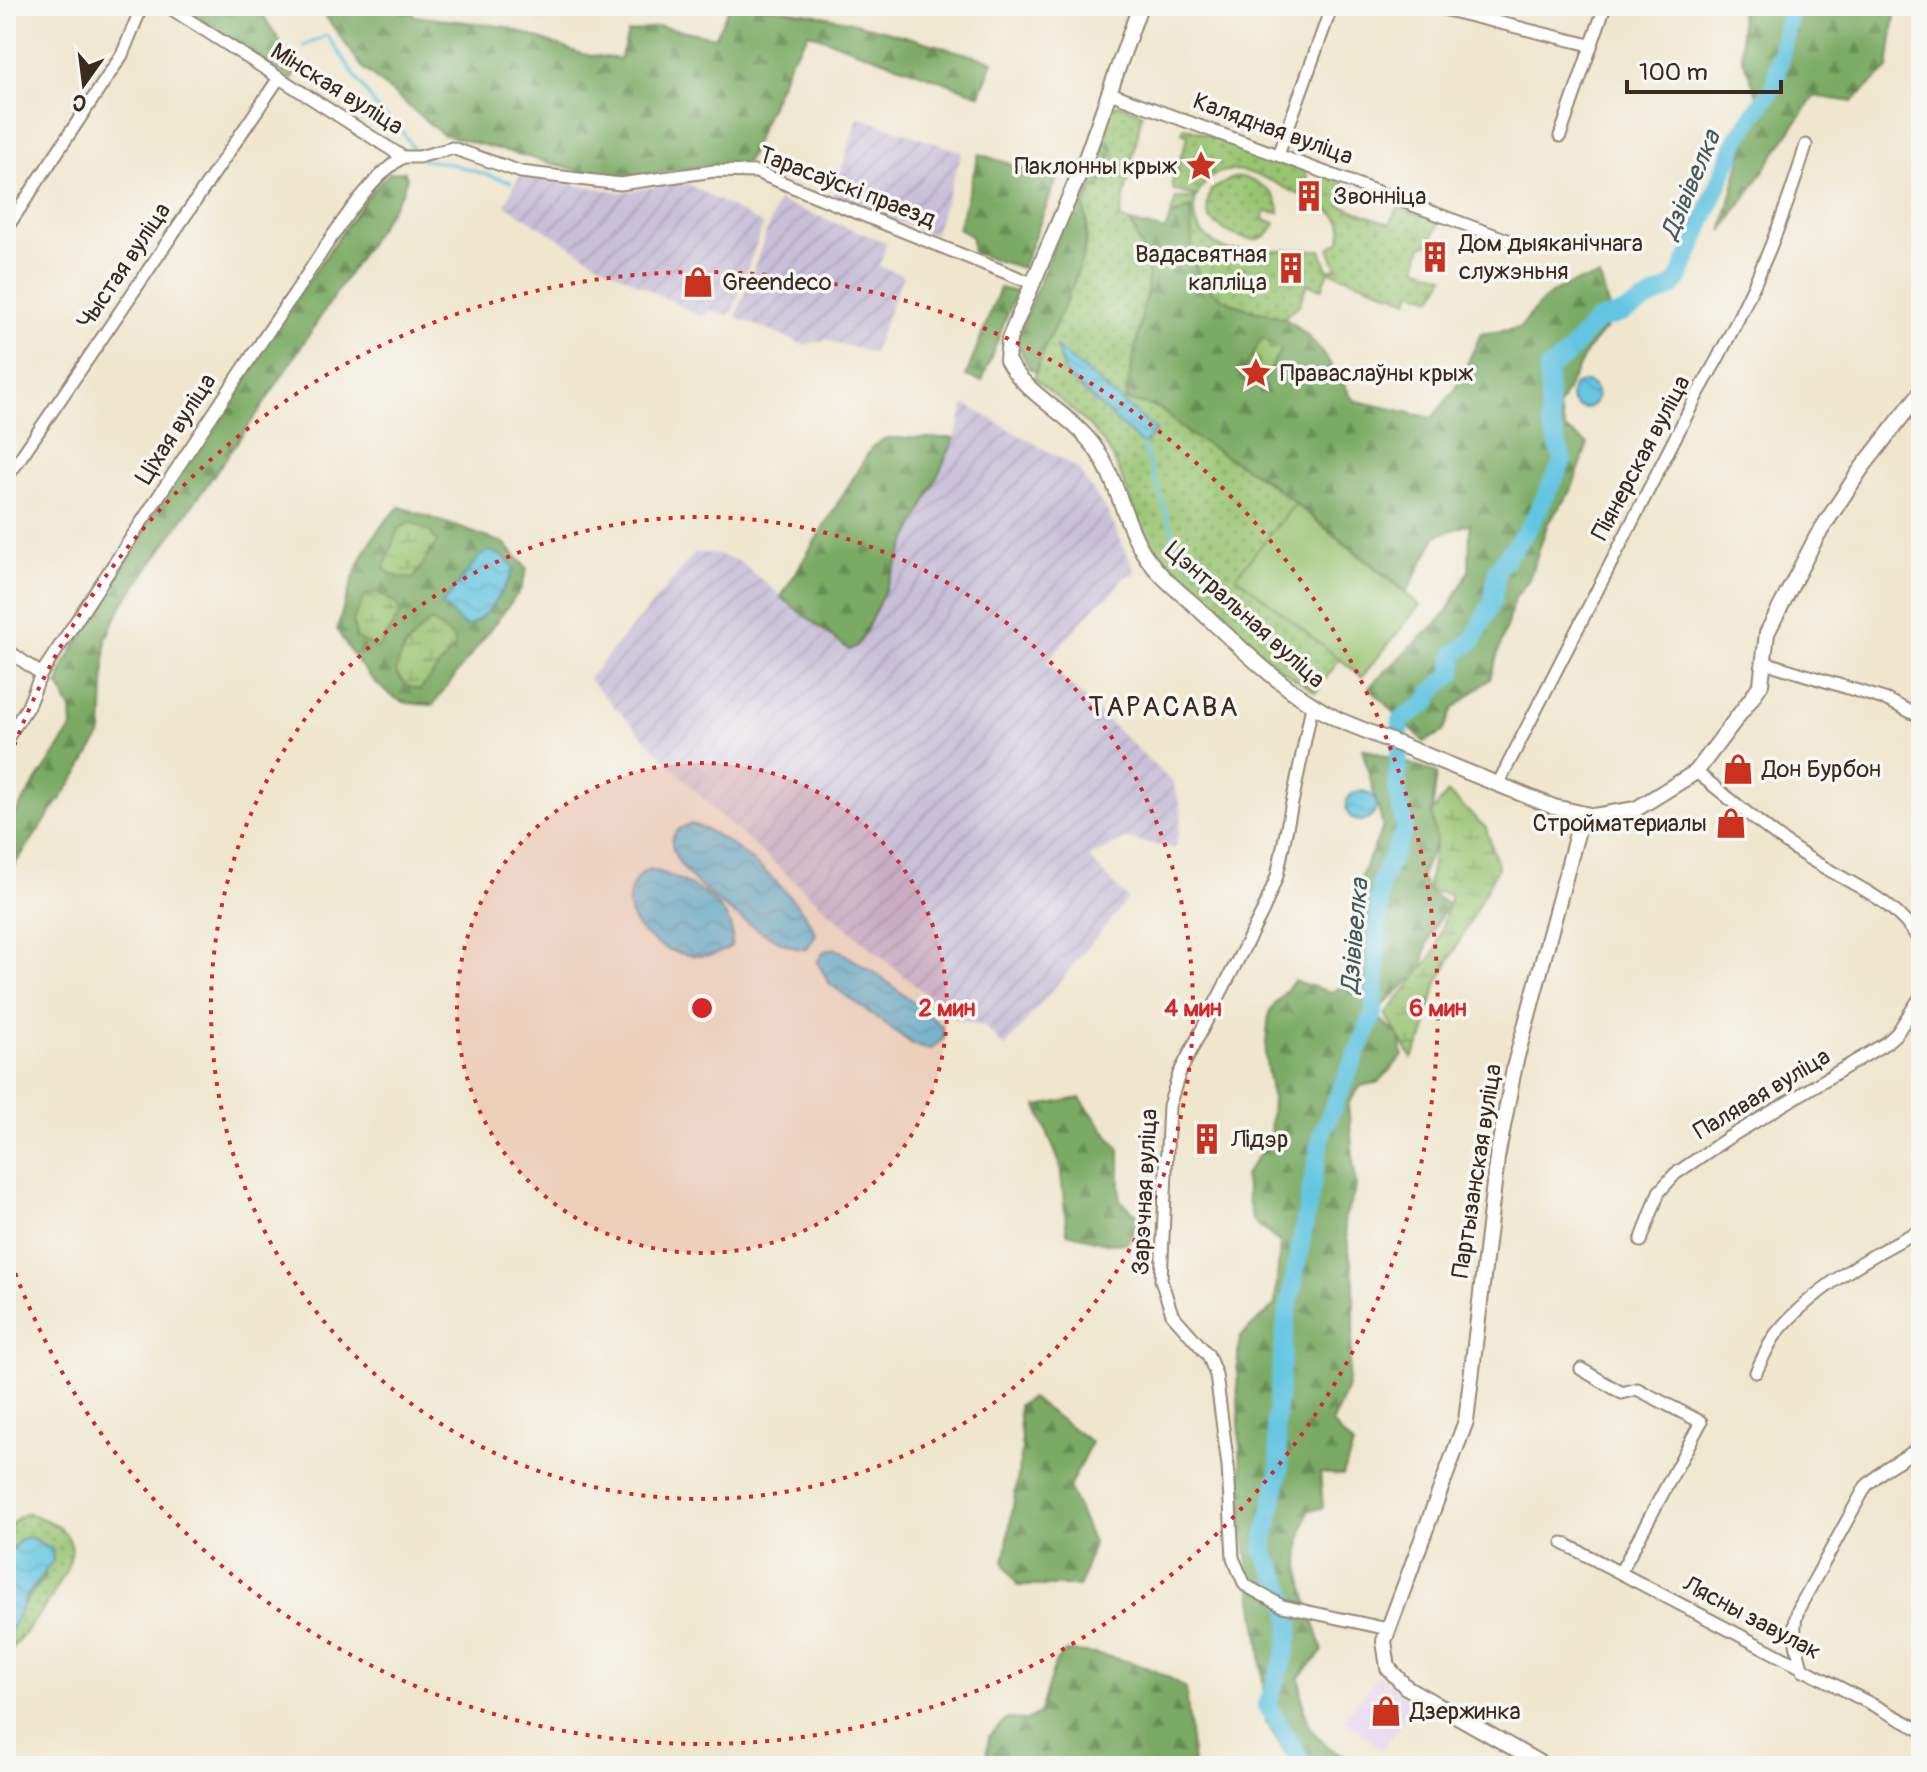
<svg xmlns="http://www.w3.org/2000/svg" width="1927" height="1772" font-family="Pangolin,sans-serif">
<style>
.built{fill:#e6d2f0}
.industrial{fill:url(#industrial-furrows)}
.grass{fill:url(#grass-dots);stroke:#6a7748;stroke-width:2}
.forest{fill:url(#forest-firs);stroke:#5a6a40;stroke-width:2}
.wetland{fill:url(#wetland-marsh);stroke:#6a7748;stroke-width:2}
.cemetery{fill:url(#cemetery-stones);stroke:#6a7748;stroke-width:2}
.park{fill:#98c471;stroke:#6a7748;stroke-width:2}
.water{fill:url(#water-waves);stroke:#4f7880;stroke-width:2}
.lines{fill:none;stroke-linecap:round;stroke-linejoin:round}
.stream{stroke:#63c5e1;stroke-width:3}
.river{stroke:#63c5e1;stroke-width:18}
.minor-casing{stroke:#958876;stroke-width:15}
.tertiary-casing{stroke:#958876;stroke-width:18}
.minor{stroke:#fff;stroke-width:11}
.tertiary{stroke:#fff;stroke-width:14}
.ring{fill:none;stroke:#d62828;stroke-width:4;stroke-dasharray:4 8}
.labels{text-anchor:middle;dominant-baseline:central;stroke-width:7;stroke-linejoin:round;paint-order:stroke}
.street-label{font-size:24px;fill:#3b2a1e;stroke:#f6f6f2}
.poi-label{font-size:24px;fill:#3b2a1e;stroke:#f6f6f2;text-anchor:start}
.water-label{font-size:26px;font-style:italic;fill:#475858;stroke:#f6f6f2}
.quarter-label{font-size:28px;letter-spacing:2px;fill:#3b2a1e;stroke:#f6f6f2}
.centre{fill:#d62828;stroke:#f6f6f2;stroke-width:4}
.ring-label{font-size:24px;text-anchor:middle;font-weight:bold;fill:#d62828;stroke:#f6f6f2;stroke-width:7;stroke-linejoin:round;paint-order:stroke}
</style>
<defs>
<pattern id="industrial-furrows" width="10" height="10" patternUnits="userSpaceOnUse" patternTransform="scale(2)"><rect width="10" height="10" fill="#c8bfd8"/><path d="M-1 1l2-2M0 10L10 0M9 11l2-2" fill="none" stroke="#ada4b9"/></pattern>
<pattern id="grass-dots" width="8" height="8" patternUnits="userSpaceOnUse" patternTransform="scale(2)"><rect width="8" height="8" fill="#98c471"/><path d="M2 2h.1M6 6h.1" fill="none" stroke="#7d9f5c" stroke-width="1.8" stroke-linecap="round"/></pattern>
<pattern id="forest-firs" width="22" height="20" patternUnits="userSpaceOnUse" patternTransform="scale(2)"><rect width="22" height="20" fill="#7aaa63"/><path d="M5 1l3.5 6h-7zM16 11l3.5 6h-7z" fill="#658b51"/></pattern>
<pattern id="wetland-marsh" width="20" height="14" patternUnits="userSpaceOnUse" patternTransform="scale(2)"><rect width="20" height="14" fill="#98c471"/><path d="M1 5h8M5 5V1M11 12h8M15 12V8" fill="none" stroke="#7d9f5c"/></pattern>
<pattern id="cemetery-stones" width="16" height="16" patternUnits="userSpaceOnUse" patternTransform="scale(2)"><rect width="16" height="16" fill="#98c471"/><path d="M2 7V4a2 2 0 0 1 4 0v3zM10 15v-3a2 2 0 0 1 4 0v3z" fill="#7d9f5c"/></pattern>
<pattern id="water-waves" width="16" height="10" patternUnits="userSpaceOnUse" patternTransform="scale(2)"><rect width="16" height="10" fill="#63c5e1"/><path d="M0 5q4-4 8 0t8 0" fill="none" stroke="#57a9c1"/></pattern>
</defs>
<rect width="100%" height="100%" fill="#f6f6f2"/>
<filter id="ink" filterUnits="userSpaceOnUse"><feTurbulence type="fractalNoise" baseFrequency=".0125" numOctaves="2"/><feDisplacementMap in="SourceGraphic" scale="16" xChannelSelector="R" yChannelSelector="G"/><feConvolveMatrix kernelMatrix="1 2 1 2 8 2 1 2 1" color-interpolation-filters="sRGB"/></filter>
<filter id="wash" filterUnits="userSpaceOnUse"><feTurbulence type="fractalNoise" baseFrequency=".006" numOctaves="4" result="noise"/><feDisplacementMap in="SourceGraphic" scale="32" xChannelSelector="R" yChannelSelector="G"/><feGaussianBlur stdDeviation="1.8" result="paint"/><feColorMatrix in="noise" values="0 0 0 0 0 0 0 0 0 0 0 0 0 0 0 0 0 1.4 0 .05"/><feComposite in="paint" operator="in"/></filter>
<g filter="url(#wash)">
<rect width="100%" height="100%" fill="#efe6cd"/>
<path class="built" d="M1379 1675 1415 1705 1381 1750 1344 1719Z"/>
<path class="industrial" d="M858 117 962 152 934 235 833 197Z
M519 176 620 192 686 183 763 225 732 312 728 315 709 310 701 317 597 262 505 205Z
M778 201 887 243 879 266 903 275 873 353 826 340 804 345 736 317Z
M965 404 1077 468 1108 513 1136 573 1123 578 1110 596 1099 602 1049 659 1048 664 1173 783 1182 813 1175 848 1124 839 1089 858 1128 899 1005 1047 984 1026 954 1018 867 945 718 814 588 679 695 553H711L739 561 842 647 857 646 955 438Z"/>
<path class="grass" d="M1119 104 1142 113 1120 218 1130 222 1148 264 1147 290 1159 408C1201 445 1252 468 1296 503L1237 576 1340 659 1316 692C1270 666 1180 589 1151 546 1133 519 1127 485 1112 456 1095 425 1060 401 1034 378 1038 366 1041 354 1045 342 1061 298 1098 256 1084 206L1113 150 1104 135 1112 108Z
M1185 127 1306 171 1308 187 1300 195C1266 179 1219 148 1197 196L1174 191 1172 182 1188 136 1182 132Z
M1328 175 1341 179 1345 186 1340 205 1390 224 1398 207 1439 222 1430 243 1422 246 1416 267 1445 276 1433 298 1412 291 1409 300 1329 271 1322 289 1307 284 1299 305 1283 318C1251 310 1205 302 1194 265 1188 249 1192 225 1191 207L1170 217 1176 198H1196C1188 223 1205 240 1226 250H1321L1328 270 1337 268 1329 248 1339 242C1349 222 1334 212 1317 203L1320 192 1314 187Z
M1242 177C1260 183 1279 192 1279 213L1265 211 1263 219 1275 223C1262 255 1225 233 1209 218L1207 204 1211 190 1233 178Z
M27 1513C43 1519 66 1525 71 1545 77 1572 24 1635 6 1655 6 1627 27 1596 46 1575L21 1539 6 1557C6 1537 6 1521 27 1513Z"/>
<path class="forest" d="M180 6H257L298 69 292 80Z
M318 6H408L415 16 507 27 582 54 620 59 628 33 660 26 715 37 730 6C819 6 907 38 993 61L980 95 809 33 790 61 746 163H726L613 180 442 134 363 68Z
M1740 6H1896L1888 69 1852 102 1814 96 1722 232 1757 95 1742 56Z
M1104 135 1113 149 1100 188H1093L1084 206C1098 257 1051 322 1036 372L1029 368 1016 341 1094 144Z
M979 154 1057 179 1022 268 973 253 971 236 958 229Z
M404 171 407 177 402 192 259 411 123 604 106 638 102 733 79 772 6 877V827L72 728 71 710 58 684 64 665 196 441 366 198 389 173Z
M1191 207C1193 261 1186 287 1245 308 1257 312 1270 313 1281 317 1310 329 1338 373 1353 400L1432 418 1455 390 1481 334 1520 328C1545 294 1558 284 1600 277L1612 321 1586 352 1558 408 1566 430 1588 444 1571 491 1548 523 1529 579 1515 598 1490 679 1453 709 1443 732 1424 742 1369 687 1445 615 1469 571 1470 524 1437 535 1407 592 1269 482 1189 434 1159 408 1125 400 1147 290 1148 264 1130 222 1165 231 1170 217Z
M1000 288 1016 292 982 381 966 376Z
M886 438H955L864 635 857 646 849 650 781 597 872 447Z
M400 507 504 543 527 569 521 589 433 705C423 704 411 705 401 701 375 689 351 654 337 630 349 587 364 536 400 507Z
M1362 748 1437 773 1432 812 1436 842 1421 875 1427 890 1448 905C1435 924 1421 952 1423 976L1410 980 1374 1014 1400 1036 1403 1056 1379 1082 1361 1086 1348 1104 1356 1188 1344 1220 1354 1281V1326L1347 1387 1332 1424 1353 1446 1343 1475 1320 1473 1323 1508 1309 1510C1287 1563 1308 1599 1323 1651L1300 1677C1303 1710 1303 1730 1333 1750 1344 1758 1357 1755 1368 1766H1294L1266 1722 1260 1645 1243 1529 1237 1368 1240 1337 1275 1305 1280 1243 1252 1220 1244 1176 1270 1139 1272 1098 1265 1056 1269 1012 1294 981 1331 992 1366 975 1359 880 1383 827Z
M1080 1098 1120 1150V1200L1142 1219 1127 1243 1110 1244 1067 1233 1060 1164 1037 1106Z
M1031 1398 1091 1442 1069 1488 1093 1543 1080 1586H1018L1004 1563 1022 1450 1018 1405Z
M1066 1652C1106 1652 1154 1666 1186 1688L1193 1766H985L989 1736 1007 1719 1027 1720 1039 1714 1056 1661Z"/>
<path class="wetland" d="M411 522 430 532 437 542 414 578C401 579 394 577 384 568L398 529Z
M377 592 396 604 401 613 378 648 356 638 353 620 365 596Z
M431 621 454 639 455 647 420 690 407 686 396 673C399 652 415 634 431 621Z
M1448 793 1486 828 1498 867 1436 986 1424 1036 1412 1058 1386 1015 1435 952 1451 895 1427 890 1436 842 1432 812Z"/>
<path class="cemetery" d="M1262 338 1281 349 1259 388 1240 378Z"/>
<path class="park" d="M1295 504 1420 605 1362 677 1236 576Z"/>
<path class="water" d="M1056 347 1156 430 1143 445 1066 375Z
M1571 395a13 13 0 1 1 26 0a13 13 0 1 1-26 0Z
M489 551 503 556 515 568C505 588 488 618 466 627L442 605 479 557Z
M1346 806a15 15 0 1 1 30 0a15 15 0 1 1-30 0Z
M691 824C727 832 803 900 816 934L807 949C780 955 617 844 691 824Z
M650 869C681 877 741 906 731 946 695 976 609 934 633 885 637 877 642 872 650 869Z
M835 948 881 977 942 1026 944 1038 930 1050 914 1045 830 984 817 962 824 951Z
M29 1537 52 1549 53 1561 26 1597 6 1640V1557L21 1539Z"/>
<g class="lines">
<path class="stream" d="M304 46 327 35 380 112 402 131 417 155
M422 160 447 163 511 182
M1143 445 1180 554 1286 642"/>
<path class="river" d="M1298 1756 1267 1705C1294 1631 1304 1622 1263 1551L1280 1468 1275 1426 1286 1321 1322 1133 1374 1014 1380 884 1405 828 1397 787 1401 720 1428 702 1430 694 1454 672V655L1474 639 1493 600 1497 570 1530 526 1563 461 1550 422 1548 369 1564 358 1596 321 1621 314 1672 287 1679 279 1739 136 1775 84 1791 6
M1368 1766H1369"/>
</g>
</g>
<g filter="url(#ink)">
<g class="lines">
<defs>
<path id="minor" d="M167 6 403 157
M1431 6 1590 45
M1110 93 1510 241
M1560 136 1605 6
M1278 155 1332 6
M403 157H419L452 148 521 172 620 184 714 171 756 172 1034 284
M6 229 122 55 142 6
M6 479 279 78
M6 649 41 674
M1764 662 1887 700 1921 717
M1312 706 1277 876 1263 911 1179 1074 1169 1106 1161 1280 1172 1314 1208 1355 1216 1375 1228 1466 1233 1558 1245 1585 1282 1606 1388 1629
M6 740 28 706 41 674C126 547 208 419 294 294 324 251 360 185 403 157
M1696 772C1730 798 1763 828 1799 852 1844 883 1892 894 1921 943
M1498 784 1696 397C1743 317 1780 234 1806 145
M1641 1241 1659 1192 1675 1174 1728 1138 1886 1043 1897 1033 1921 996
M1581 1369 1622 1393 1637 1389 1701 1422 1620 1573
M1756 1372C1762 1360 1768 1345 1776 1334 1809 1292 1873 1253 1921 1230
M1563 1543 1921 1730
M1803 1671C1797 1649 1790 1630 1799 1608L1866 1486 1885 1469 1921 1447"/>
<path id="tertiary" d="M1140 6 1086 158 1009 339 1007 360C1027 396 1069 413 1093 445 1116 476 1121 511 1139 545 1153 572 1179 591 1201 611 1244 651 1286 693 1339 720L1554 807 1594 816 1636 809 1696 772 1751 699 1761 684 1767 633 1817 536 1861 469 1921 392
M1545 1766 1406 1687 1388 1668 1384 1641 1466 1421 1497 1158 1515 1064 1582 815"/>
</defs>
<use href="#minor" class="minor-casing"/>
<use href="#tertiary" class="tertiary-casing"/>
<use href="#minor" class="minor"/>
<use href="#tertiary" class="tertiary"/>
</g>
</g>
<circle cx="702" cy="1008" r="245" fill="#d62828" fill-opacity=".12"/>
<g class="ring">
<circle cx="702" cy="1008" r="245"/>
<circle cx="702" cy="1008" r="491"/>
<path d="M6 768A736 736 0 1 1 6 1248"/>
</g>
<defs>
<symbol id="sight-bare" viewBox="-9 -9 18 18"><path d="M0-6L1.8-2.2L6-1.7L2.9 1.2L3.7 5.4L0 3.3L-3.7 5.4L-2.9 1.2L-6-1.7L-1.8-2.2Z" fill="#c8321e" stroke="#f6f6f2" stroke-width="2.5" paint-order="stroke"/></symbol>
<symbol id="building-bare" viewBox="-9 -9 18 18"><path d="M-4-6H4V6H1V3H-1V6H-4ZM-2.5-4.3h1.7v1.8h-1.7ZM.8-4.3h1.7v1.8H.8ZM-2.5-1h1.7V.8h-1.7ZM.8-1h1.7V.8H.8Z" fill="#c8321e" stroke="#f6f6f2" stroke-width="2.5" paint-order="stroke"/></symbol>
<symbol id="shop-bare" viewBox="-9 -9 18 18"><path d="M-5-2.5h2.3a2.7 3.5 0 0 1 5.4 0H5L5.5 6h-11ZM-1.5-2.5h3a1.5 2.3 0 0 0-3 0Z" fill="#c8321e" stroke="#f6f6f2" stroke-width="2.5" paint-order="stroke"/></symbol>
</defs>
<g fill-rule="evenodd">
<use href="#sight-bare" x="1179" y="144" width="44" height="44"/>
<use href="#building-bare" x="1287" y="174" width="44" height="44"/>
<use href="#building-bare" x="1413" y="235" width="44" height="44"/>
<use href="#building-bare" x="1269" y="246" width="44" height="44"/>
<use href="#shop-bare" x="676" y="260" width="44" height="44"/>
<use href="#sight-bare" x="1234" y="351" width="44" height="44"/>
<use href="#shop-bare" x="1716" y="747" width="44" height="44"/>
<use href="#shop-bare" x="1709" y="801" width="44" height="44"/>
<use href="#building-bare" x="1185" y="1117" width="44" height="44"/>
<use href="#shop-bare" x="1364" y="1689" width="44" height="44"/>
</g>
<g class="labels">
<g class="street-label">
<text transform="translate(337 89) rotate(32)">Мінская вуліца</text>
<text transform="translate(1273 129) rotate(20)">Калядная вуліца</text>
<text transform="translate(847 187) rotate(21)">Тарасаўскі праезд</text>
<text transform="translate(124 266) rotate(-56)">Чыстая вуліца</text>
<text transform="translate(176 429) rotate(-57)">Ціхая вуліца</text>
<text transform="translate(1641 458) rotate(-62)">Піянерская вуліца</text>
<text transform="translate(1245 615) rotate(42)">Цэнтральная вуліца</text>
<text transform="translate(1762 1094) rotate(-31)">Палявая вуліца</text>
<text transform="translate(1477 1171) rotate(-81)">Партызанская вуліца</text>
<text transform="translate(1145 1192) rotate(-87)">Зарэчная вуліца</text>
<text transform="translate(1752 1618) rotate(28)">Лясны завулак</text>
</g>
<g class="poi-label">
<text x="1177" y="166" text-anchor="end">Паклонны крыж</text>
<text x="1333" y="196">Звонніца</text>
<text x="1459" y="243">Дом дыяканічнага<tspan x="1459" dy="28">служэньня</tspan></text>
<text x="1267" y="254" text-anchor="end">Вадасвятная<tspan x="1267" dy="28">капліца</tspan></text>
<text x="722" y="282">Greendeco</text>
<text x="1280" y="373">Праваслаўны крыж</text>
<text x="1762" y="769">Дон Бурбон</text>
<text x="1707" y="823" text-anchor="end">Стройматериалы</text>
<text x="1231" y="1139">Лідэр</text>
<text x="1410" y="1711">Дзержинка</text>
</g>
<g class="water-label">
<text transform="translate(1691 185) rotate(-67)">Дзівівелка</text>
<text transform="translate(1355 936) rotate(-85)">Дзівівелка</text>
</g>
<g class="quarter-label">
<text x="1164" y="707">ТАРАСАВА</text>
</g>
</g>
<circle cx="702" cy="1008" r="12" class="centre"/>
<g class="ring-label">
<text x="947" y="1016">2 мин</text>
<text x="1193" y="1016">4 мин</text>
<text x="1438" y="1016">6 мин</text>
</g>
<rect width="1927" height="1772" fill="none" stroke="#f6f6f2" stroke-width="32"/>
<g transform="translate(84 84) rotate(194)" stroke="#f6f6f2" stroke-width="6" paint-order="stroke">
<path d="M0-6L14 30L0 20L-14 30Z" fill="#3b2a1e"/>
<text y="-12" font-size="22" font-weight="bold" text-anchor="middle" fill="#3b2a1e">С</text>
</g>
<path d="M1627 80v12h154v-12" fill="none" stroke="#3b2a1e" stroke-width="4"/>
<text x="1639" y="80" font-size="24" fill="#3b2a1e" stroke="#f6f6f2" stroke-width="6" paint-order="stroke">100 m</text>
</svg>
